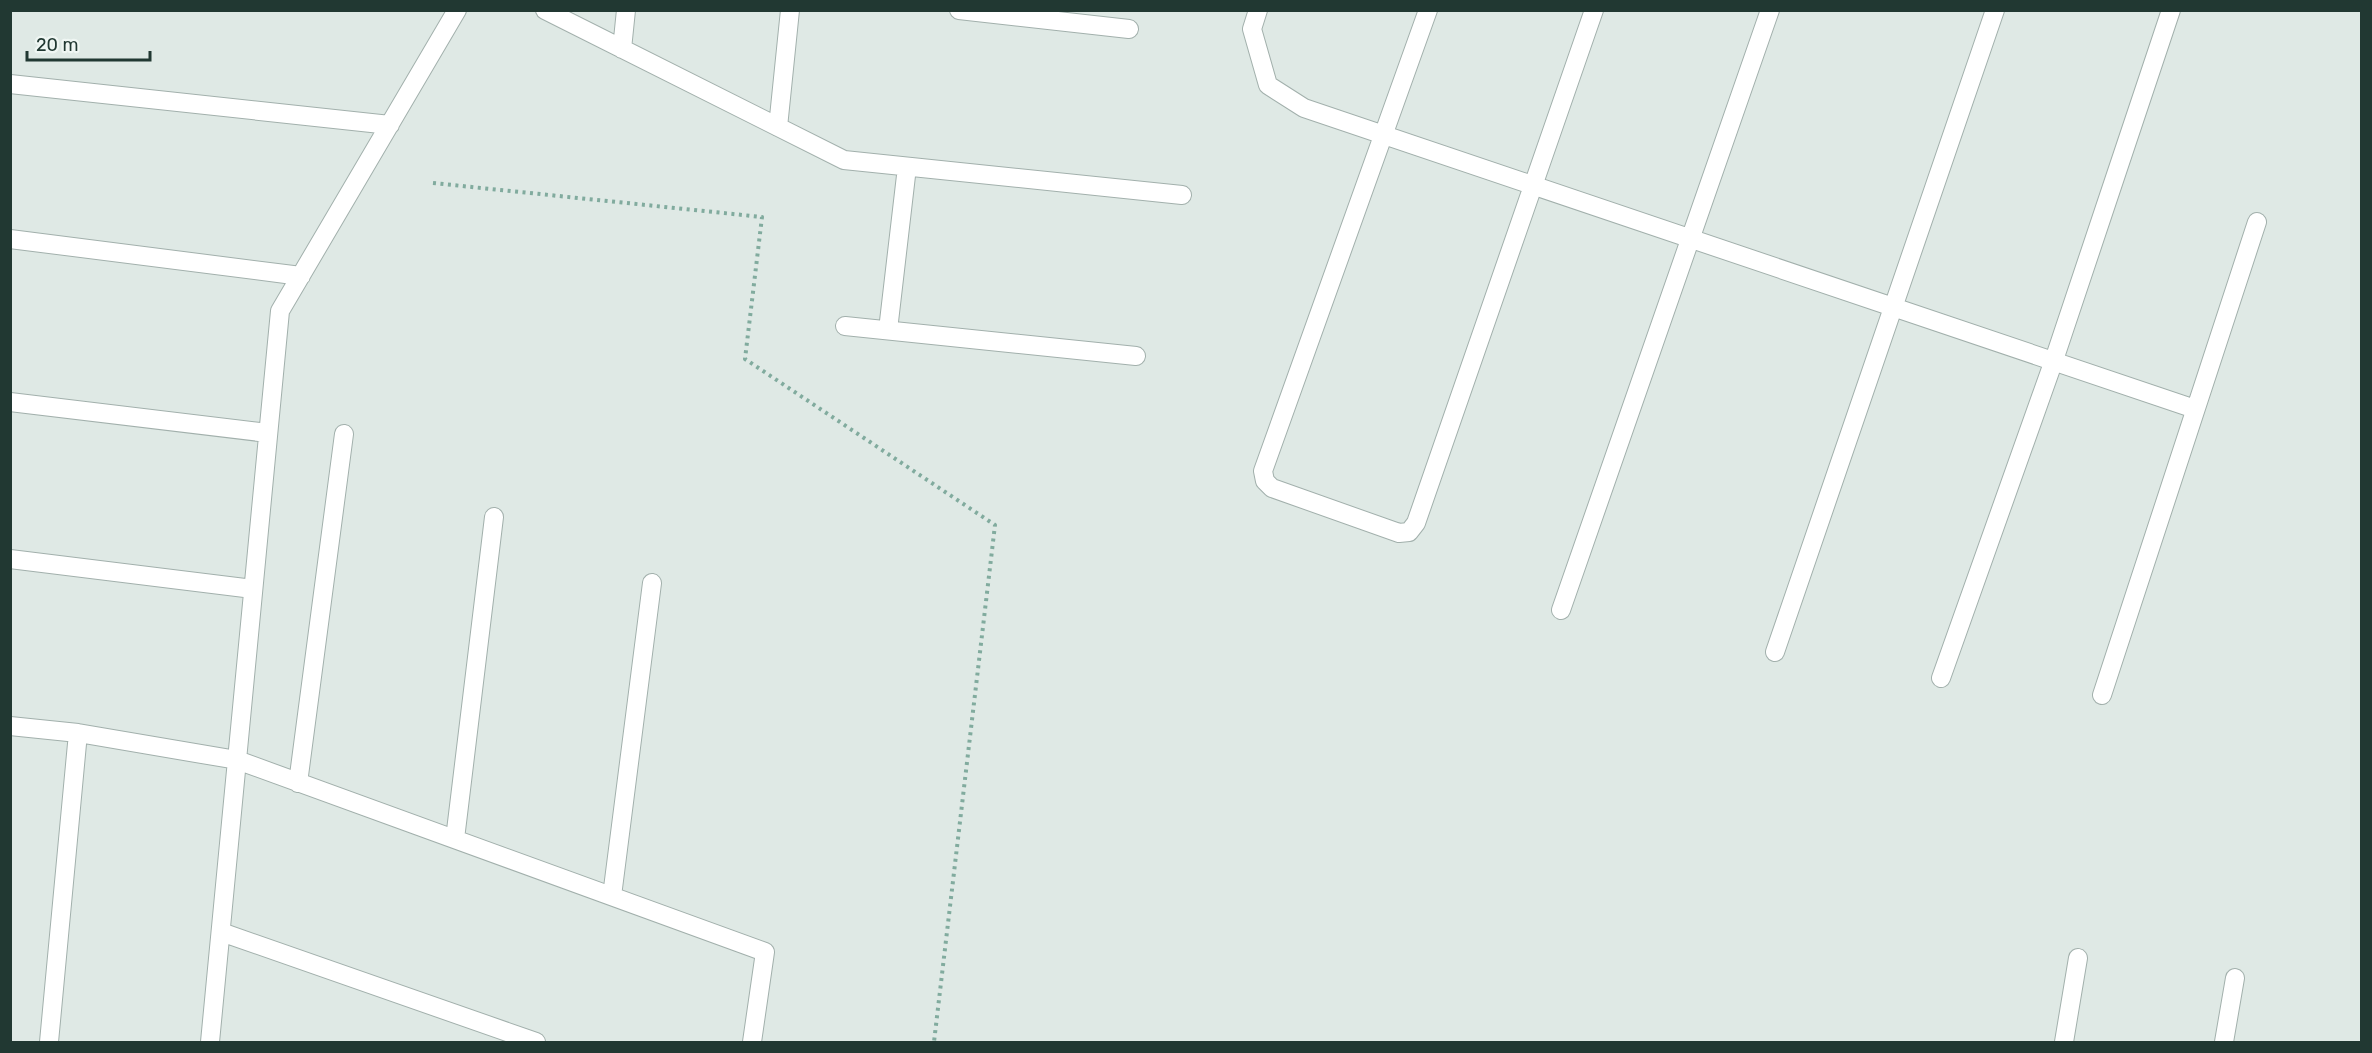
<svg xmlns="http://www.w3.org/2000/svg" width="2372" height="1053" font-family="Rubik,sans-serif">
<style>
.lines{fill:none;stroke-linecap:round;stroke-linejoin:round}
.minor-casing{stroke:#a2b0ac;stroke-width:20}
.path{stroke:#81ab9e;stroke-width:4;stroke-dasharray:3 4.5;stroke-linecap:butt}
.minor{stroke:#fff;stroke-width:18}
</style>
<rect width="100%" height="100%" fill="#dfe9e5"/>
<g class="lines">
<defs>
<path id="minor" d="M545 10 844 160 1182 195
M959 10 1129 29
M1258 10 1252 29 1268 85 1304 108 2195 409
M1428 10 1263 471 1265 481 1272 488 1399 533 1409 532 1416 523 1594 10
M622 49 626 10
M10 84 390 125
M778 127 790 10
M10 239 301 276
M845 326 1136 356
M888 330 907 167
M10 402 268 433
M10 559 253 589
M1561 610 1770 10
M1775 652 1995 10
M1941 678 2053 363 2171 10
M2102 695 2257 222
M10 726 78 733 237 760 765 952 752 1042
M298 783 344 434
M455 839 494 517
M612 896 652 583
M221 932 536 1042
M49 1042 78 733
M210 1042 280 311 457 10
M2064 1042 2078 958
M2224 1042 2235 978"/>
</defs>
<use href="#minor" class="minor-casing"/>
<path class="path" d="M433 183 762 217 745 359 995 525 934 1042"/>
<use href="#minor" class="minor"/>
</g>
<rect width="2372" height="1053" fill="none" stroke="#213832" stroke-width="24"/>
<path d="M27 51v9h123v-9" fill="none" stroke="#213832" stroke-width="3"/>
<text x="36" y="51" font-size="18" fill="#213832" stroke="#eff6f3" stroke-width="4.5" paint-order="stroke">20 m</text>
</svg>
